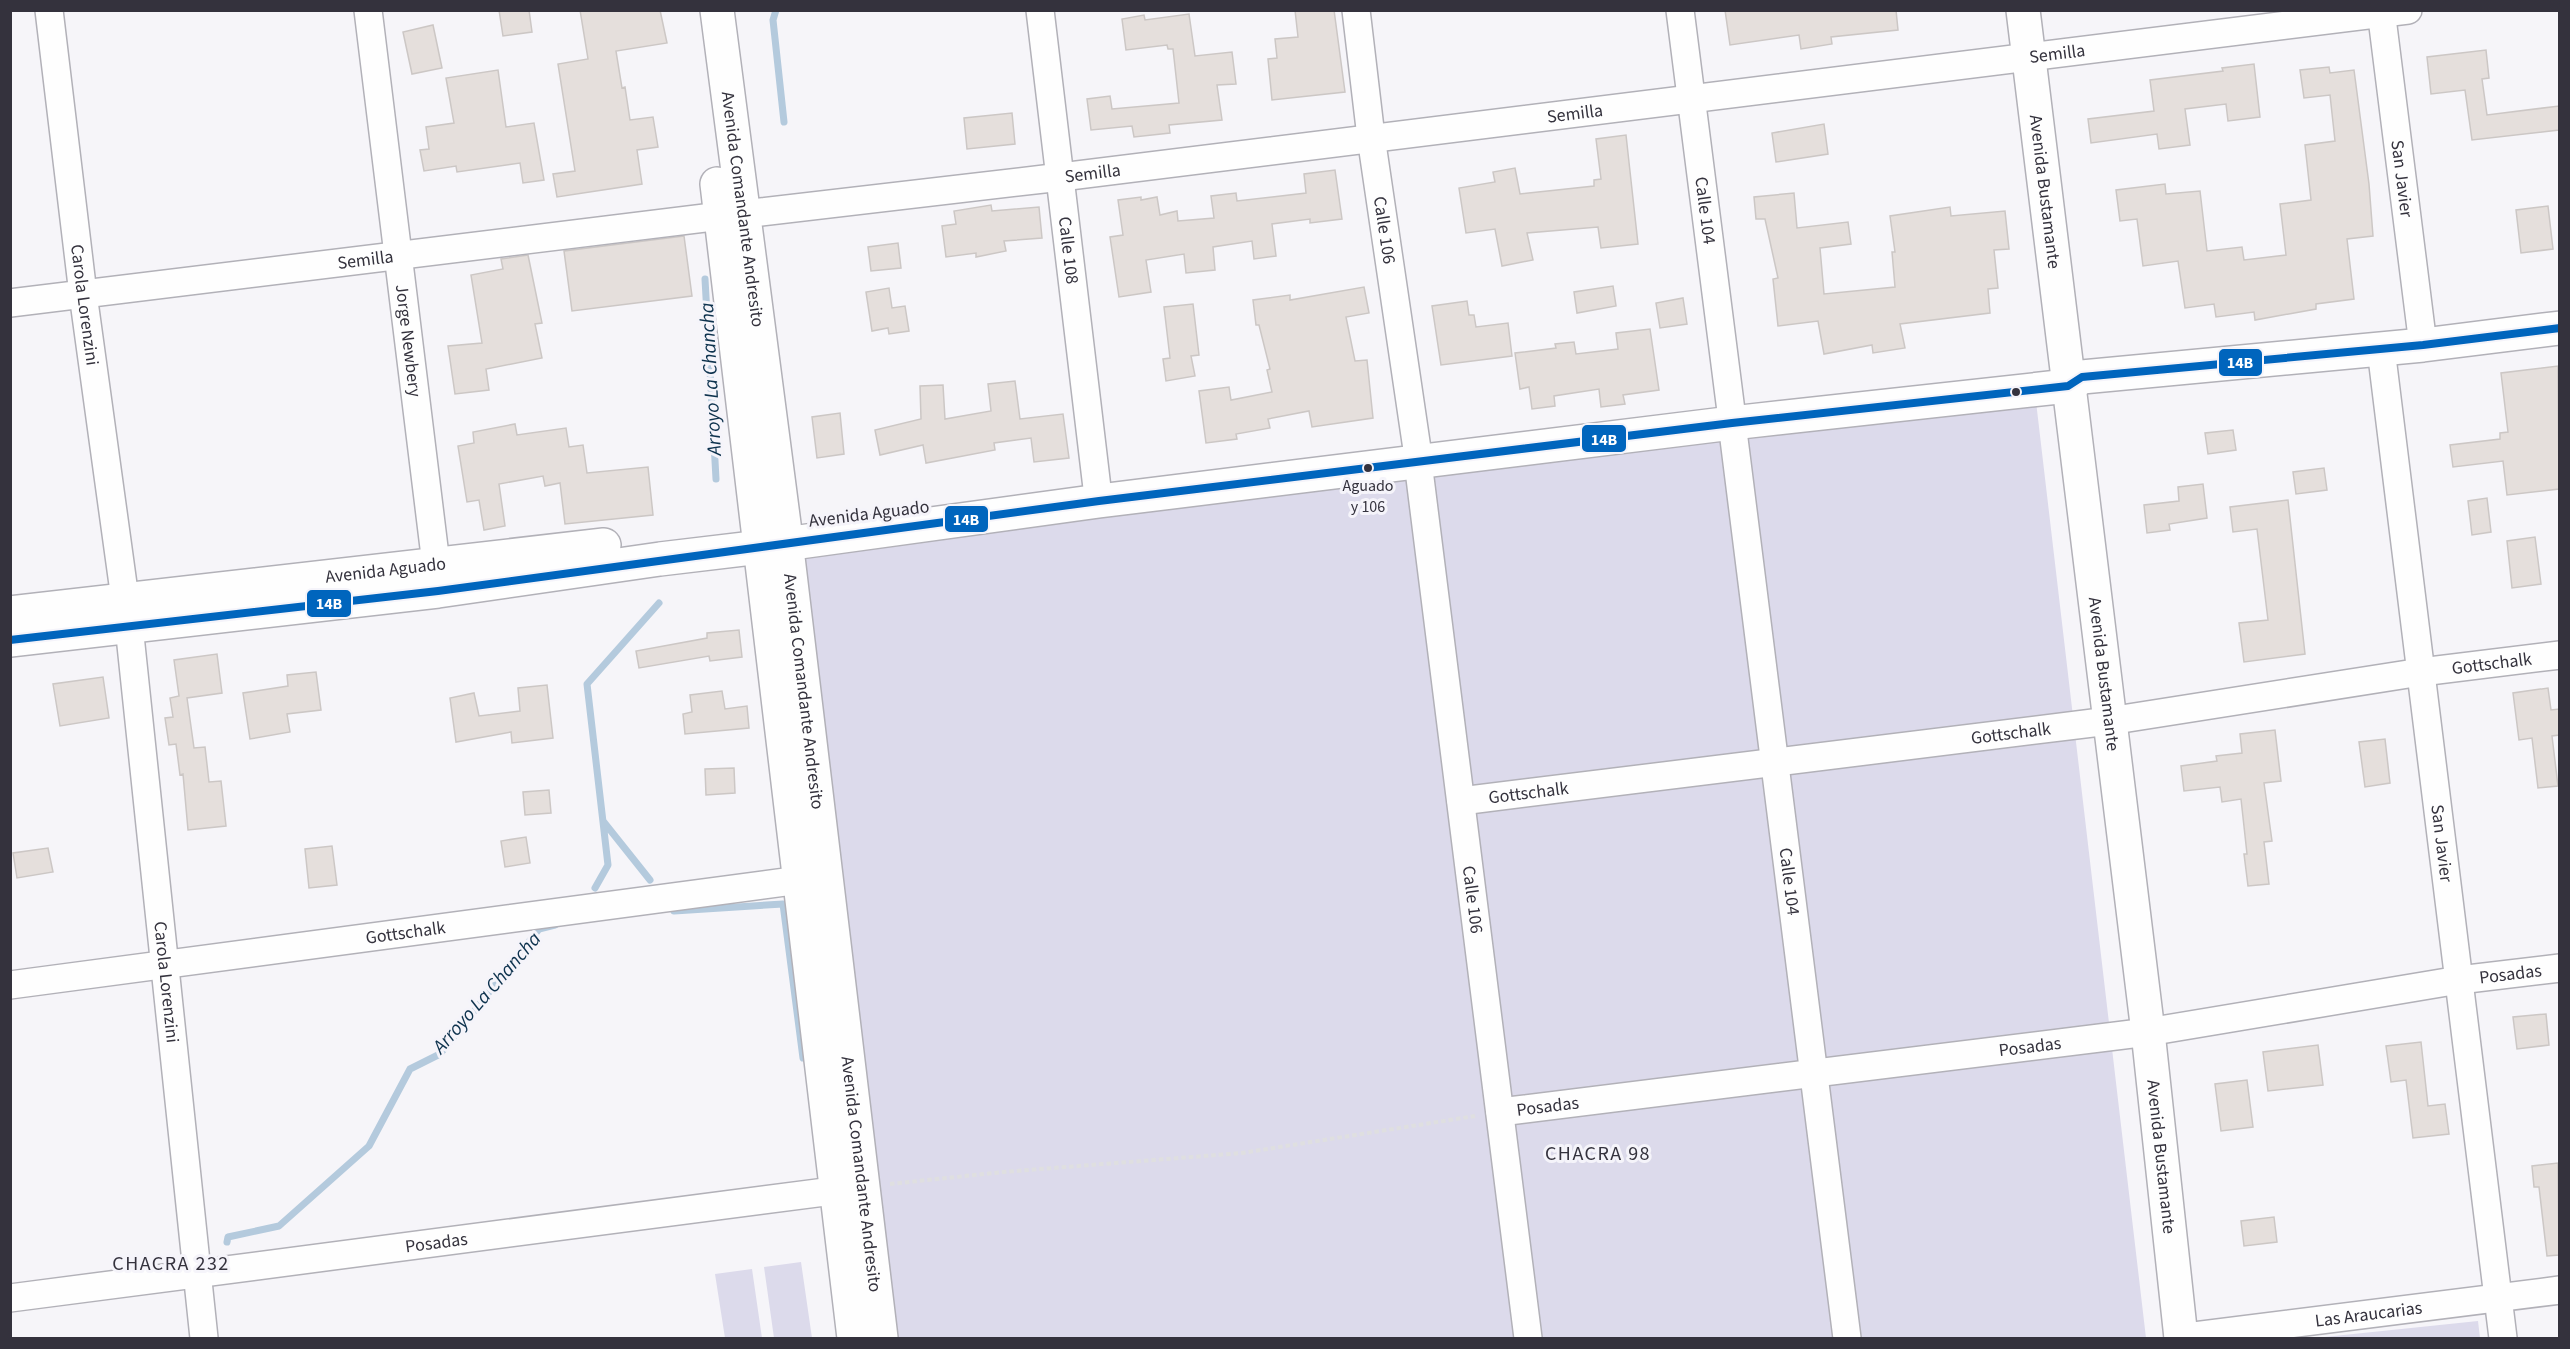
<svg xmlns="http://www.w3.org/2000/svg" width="2570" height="1349" font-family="'Source Sans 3',sans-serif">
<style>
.green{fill:#dcdaeb}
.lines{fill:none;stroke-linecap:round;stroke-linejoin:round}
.stream{stroke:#b4cadd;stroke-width:7}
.building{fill:#e5dfdc;stroke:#ccc7c5;stroke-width:1.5}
.minor-casing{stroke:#b2b1b8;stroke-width:30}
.secondary-casing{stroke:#b2b1b8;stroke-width:36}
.path{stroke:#dfdfe0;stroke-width:4;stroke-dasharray:4.5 3;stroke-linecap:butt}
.minor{stroke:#fefefe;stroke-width:27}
.secondary{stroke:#fefefe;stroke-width:33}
.bus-1-casing{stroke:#f5f4fa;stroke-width:12}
.bus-1{stroke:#0065bd;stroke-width:8}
.bus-dot{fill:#34323d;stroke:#f5f4fa;stroke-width:2}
.labels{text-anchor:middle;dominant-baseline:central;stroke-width:6;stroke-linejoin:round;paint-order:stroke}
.bus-label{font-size:16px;fill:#34323d;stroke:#f5f4fa}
.street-label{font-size:18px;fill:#34323d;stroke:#f5f4fa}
.water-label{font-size:20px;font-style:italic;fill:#0d324d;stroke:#f5f4fa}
.neighbourhood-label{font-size:20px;letter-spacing:1.5px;fill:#34323d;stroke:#f5f4fa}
.line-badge{stroke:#f5f4fa;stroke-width:2}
.badge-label{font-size:16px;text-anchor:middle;font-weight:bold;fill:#fff}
</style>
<rect width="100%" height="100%" fill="#f6f5f9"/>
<path class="green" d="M2035 393 2146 1338H889L796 544Z
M801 1262 812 1338H774L764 1267Z
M752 1269 762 1338H725L715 1274Z
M2478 1321 2480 1338H2315Z"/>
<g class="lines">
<path class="stream" d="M776 10 773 20 784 122
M705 279 716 479
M603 821 650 880
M595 888 608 865 587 684 659 603
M674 911 783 904 803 1058
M227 1242 228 1237 279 1226 369 1146 410 1069 440 1054 539 929 555 925"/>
</g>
<path class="building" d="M499 10H529L532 32 503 36Z
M580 10H660L667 43 616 51 622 88 625 87 630 120 653 117 658 147 637 150 642 184 557 197 553 174 575 171 558 64 588 59Z
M1295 10H1334L1345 92 1272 100 1268 59 1277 58 1275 39 1298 37Z
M1725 10H1896L1898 30 1831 37 1832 44 1801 49 1799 35 1730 45Z
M1189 14 1195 56 1232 52 1236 84 1217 85 1222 120 1169 125 1170 133 1134 137 1132 126 1091 130 1087 99 1110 96 1112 109 1179 103 1173 49H1168L1167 45 1126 50 1122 19 1144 15 1145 20Z
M433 25 442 68 412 74 403 32Z
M2486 50 2489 78 2482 79 2487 115 2559 106V130L2472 140 2465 90 2431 94 2427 57Z
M2254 64 2260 117 2228 121 2226 104 2185 109 2190 145 2159 149 2157 134 2091 143 2088 119 2154 111 2150 80 2223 71 2222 68Z
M2329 67 2330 73 2354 70 2369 184 2373 236 2347 239 2354 299 2316 304V309L2255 320 2254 312 2216 317 2214 304 2185 308 2178 261 2143 266 2137 219 2120 221 2116 190 2165 184 2166 194 2200 191 2207 251 2242 247 2244 260 2286 255 2280 204 2311 200 2305 145 2335 141 2330 95 2304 98 2300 70Z
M498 70 506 127 534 123 544 180 523 183 520 163 457 172 456 166 424 171 420 150 429 149 426 127 454 123 446 78Z
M1012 113 1015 144 967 149 964 118Z
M1824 124 1828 154 1776 162 1772 133Z
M1626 135 1638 244 1601 248 1598 227 1527 233 1533 260 1502 266 1495 229 1466 233 1459 188 1495 182 1493 172 1515 168 1520 194 1594 186V180L1601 179 1596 139Z
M1335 170 1342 219 1310 223V219L1272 224 1276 256 1254 259 1252 241 1213 247 1215 270 1186 273 1184 254 1146 260 1151 292 1119 297 1110 237 1123 235 1118 200 1141 197V200L1157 197 1160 215 1177 211 1178 221 1214 218 1211 196 1236 193 1237 201 1306 193 1304 174Z
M1794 193 1797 228 1848 222 1851 244 1820 248 1824 294 1895 287 1892 252H1895L1890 216 1950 207 1951 216 2005 211 2009 249 1994 250 1998 288 1988 289 1990 313 1900 324 1905 348 1873 353 1872 345 1824 354 1818 321 1778 326 1773 279 1778 278 1765 219H1756L1754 197Z
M991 205 992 211 1039 207 1042 238 1004 241 1006 251 976 257V253L946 257 942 226 956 224 954 211Z
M2548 206 2553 249 2521 253 2516 210Z
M684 236 692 296 572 311 564 251Z
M898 243 901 268 871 271 868 247Z
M528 255 542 323 535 324 542 358 486 369 489 390 455 394 448 346 482 343 471 275 503 269 501 259Z
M1613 286 1616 306 1577 313 1574 292Z
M1364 287 1369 313 1346 317 1355 361 1367 360 1373 418 1312 427 1309 411 1268 419 1270 428 1236 434 1237 439 1206 443 1199 391 1229 387 1231 400 1272 392 1267 370 1270 369 1259 325H1256L1253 300 1290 295V300Z
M889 288 892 308 905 306 909 331 889 334 888 328 872 331 866 292Z
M1683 298 1687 324 1660 328 1656 303Z
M1467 301 1469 315H1474L1476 327 1508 323 1512 356 1441 365 1432 306Z
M1193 304 1199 355 1191 356 1195 376 1166 381 1163 359 1170 358 1164 307Z
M1650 329 1659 390 1623 395 1625 404 1601 407 1599 389 1554 396 1555 406 1532 409 1529 387 1520 389 1515 353 1556 348 1555 344 1574 342 1576 354 1618 349 1616 333Z
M2558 366 2559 489 2507 495 2503 461 2453 467 2450 445 2500 439V433L2508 432 2501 373Z
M1015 381 1020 419 1063 414 1069 458 1034 462 1031 438 994 443 995 450 926 463 923 445 880 455 875 430 921 419 920 386 943 385 945 419 991 411 988 384Z
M840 413 844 454 817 458 812 417Z
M515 424 517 435 566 428 569 447 583 445 587 473 648 467 653 515 565 524 560 483 545 486 543 476 499 484 505 526 484 530 479 500 467 502 458 446 474 443 473 432Z
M2233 430 2236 450 2208 454 2205 433Z
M2324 468 2327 490 2296 494 2293 472Z
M2203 484 2207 518 2169 524 2170 530 2147 533 2144 505 2179 501 2178 487Z
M2487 498 2491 532 2472 535 2468 501Z
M2288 500 2305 654 2244 662 2239 623 2268 620 2257 529 2233 532 2230 507Z
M2535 537 2541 584 2512 588 2507 541Z
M739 630 742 657 710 661 709 656 639 668 636 651 707 638V633Z
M217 654 222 693 187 698 194 748 205 747 209 782 221 781 226 826 188 830 183 774 180 775 176 744 169 745 165 718 173 717 170 698 179 696 174 660Z
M316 672 321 710 287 714 290 732 250 739 243 693 288 686 287 675Z
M103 677 109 718 60 726 53 684Z
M547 685 553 738 512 743 511 732 456 742 450 698 474 693 479 716 520 711 518 688Z
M2548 688 2551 710 2559 709V735L2552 736 2558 786 2538 788 2532 738 2519 740 2513 693Z
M722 691 725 709 747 706 749 728 685 734 683 714 692 712 690 695Z
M2275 730 2281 781 2264 783 2272 841 2264 842 2269 884 2248 886 2244 854H2247L2241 799 2222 802 2220 787 2184 791 2181 766 2217 761 2216 756 2242 753 2240 734Z
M2385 739 2390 783 2365 787 2359 742Z
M734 768 735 793 706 795 705 769Z
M549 790 551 813 525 815 523 792Z
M526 837 530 863 505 867 501 841Z
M332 846 337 885 309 888 305 849Z
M48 848 53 872 17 878 13 853Z
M2546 1014 2549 1045 2517 1049 2513 1017Z
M2421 1042 2428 1106 2445 1104 2449 1134 2413 1138 2406 1080 2391 1082 2386 1046Z
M2318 1045 2323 1085 2268 1091 2263 1052Z
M2247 1080 2253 1127 2221 1131 2215 1084Z
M2558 1163 2559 1255 2547 1256 2539 1187H2534L2532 1166Z
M2274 1217 2277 1242 2244 1246 2241 1221Z"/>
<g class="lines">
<defs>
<g id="minor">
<path id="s1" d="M49 10 83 294 125 599"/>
<path id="s2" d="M368 10 436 564"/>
<path id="s3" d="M1040 10 1097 488"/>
<path id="s4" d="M1356 10 1371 137 1417 449"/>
<path id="s5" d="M1680 10 1731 411"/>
<path id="s6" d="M2381 10 2423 345"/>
<path id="s7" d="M743 214 1061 177 2408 10"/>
<path id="s8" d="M10 303 721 216"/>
<path id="s9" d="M2381 349 2503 1338"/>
<path id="s10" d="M1732 423 1847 1338"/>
<path id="s11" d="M1418 462 1528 1338"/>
<path id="s12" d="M129 626 204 1338"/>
<path id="s13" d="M1461 801 2109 721 2421 672 2560 655"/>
<path id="s14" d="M10 985 800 880"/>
<path id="s15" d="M1500 1112 2148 1032 2459 980 2560 968"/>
<path id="s16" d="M10 1298 856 1188"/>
<path id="s17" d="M2178 1338 2560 1290"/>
</g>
<g id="secondary">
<path id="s18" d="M717 10 784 524 881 1338"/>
<path id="s19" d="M2023 10 2148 1032 2181 1338"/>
<path d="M717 184 854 1338"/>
<path id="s20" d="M10 613 604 545"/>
<path d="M10 640 438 591 660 559 785 544 1099 501 1732 423 2068 386 2082 377 2423 345 2560 328"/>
</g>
</defs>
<use href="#minor" class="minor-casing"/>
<use href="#secondary" class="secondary-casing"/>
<path class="path" d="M890 1184 1003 1172 1242 1153 1475 1116"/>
<use href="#minor" class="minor"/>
<use href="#secondary" class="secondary"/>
<defs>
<path id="bus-1" d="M10 640 438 591 1099 501 1732 423 2068 386 2082 377 2423 345 2560 328"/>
</defs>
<use href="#bus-1" class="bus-1-casing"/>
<use href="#bus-1" class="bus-1"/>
</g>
<g class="bus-dot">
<circle cx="2016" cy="392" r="5"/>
<circle cx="1368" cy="468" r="5"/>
</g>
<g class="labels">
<g class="bus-label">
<text x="1368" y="486">Aguado<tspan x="1368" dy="21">y 106</tspan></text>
</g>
<g class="street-label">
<text stroke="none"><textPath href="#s7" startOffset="1324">Semilla</textPath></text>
<text stroke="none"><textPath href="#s7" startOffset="838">Semilla</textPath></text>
<text stroke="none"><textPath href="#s7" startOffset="352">Semilla</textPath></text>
<text stroke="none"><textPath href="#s6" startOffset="170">San Javier</textPath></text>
<text stroke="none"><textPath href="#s19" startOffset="183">Avenida Bustamante</textPath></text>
<text stroke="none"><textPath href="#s18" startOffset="201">Avenida Comandante Andresito</textPath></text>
<text stroke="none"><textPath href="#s5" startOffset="202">Calle 104</textPath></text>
<text stroke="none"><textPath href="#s4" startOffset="222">Calle 106</textPath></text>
<text stroke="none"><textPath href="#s3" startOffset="242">Calle 108</textPath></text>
<text stroke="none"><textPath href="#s8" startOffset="358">Semilla</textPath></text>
<text stroke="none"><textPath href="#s1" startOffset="297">Carola Lorenzini</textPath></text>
<text stroke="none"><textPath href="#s2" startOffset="333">Jorge Newbery</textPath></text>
<text transform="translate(869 514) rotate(-7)">Avenida Aguado</text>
<text stroke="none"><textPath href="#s20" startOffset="378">Avenida Aguado</textPath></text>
<text stroke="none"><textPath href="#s13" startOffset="1040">Gottschalk</textPath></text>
<text stroke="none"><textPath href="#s19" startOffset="669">Avenida Bustamante</textPath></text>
<text stroke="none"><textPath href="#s18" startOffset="687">Avenida Comandante Andresito</textPath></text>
<text stroke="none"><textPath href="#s13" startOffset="554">Gottschalk</textPath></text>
<text stroke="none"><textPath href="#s13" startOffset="68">Gottschalk</textPath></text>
<text stroke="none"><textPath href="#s9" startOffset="498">San Javier</textPath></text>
<text stroke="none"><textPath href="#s10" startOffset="462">Calle 104</textPath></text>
<text stroke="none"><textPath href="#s11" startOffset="441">Calle 106</textPath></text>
<text stroke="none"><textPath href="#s14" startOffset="399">Gottschalk</textPath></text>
<text stroke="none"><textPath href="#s15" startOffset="1020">Posadas</textPath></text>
<text stroke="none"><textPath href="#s12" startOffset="358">Carola Lorenzini</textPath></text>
<text stroke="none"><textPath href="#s15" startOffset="534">Posadas</textPath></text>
<text stroke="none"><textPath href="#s15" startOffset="48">Posadas</textPath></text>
<text stroke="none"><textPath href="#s19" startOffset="1155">Avenida Bustamante</textPath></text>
<text stroke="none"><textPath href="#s18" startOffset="1173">Avenida Comandante Andresito</textPath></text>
<text stroke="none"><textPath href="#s16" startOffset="430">Posadas</textPath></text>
<text stroke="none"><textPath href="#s17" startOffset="192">Las Araucarias</textPath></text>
</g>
<g class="water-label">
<text transform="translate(711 379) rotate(-93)">Arroyo La Chancha</text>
<text transform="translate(487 993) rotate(-49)">Arroyo La Chancha</text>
</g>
<g class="neighbourhood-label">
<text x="1598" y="1154">CHACRA 98</text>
<text x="171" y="1264">CHACRA 232</text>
</g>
</g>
<g class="line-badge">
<rect x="2218" y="348" width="45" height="29" rx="6" fill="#0065bd"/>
<rect x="1581" y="424" width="46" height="29" rx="6" fill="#0065bd"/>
<rect x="944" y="505" width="45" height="28" rx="6" fill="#0065bd"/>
<rect x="306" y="589" width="46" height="29" rx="6" fill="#0065bd"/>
</g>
<g class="badge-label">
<text x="2240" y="368">14B</text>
<text x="1604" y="445">14B</text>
<text x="966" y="525">14B</text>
<text x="329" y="609">14B</text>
</g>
<rect width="2570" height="1349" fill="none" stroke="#34323d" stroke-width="24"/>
</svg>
